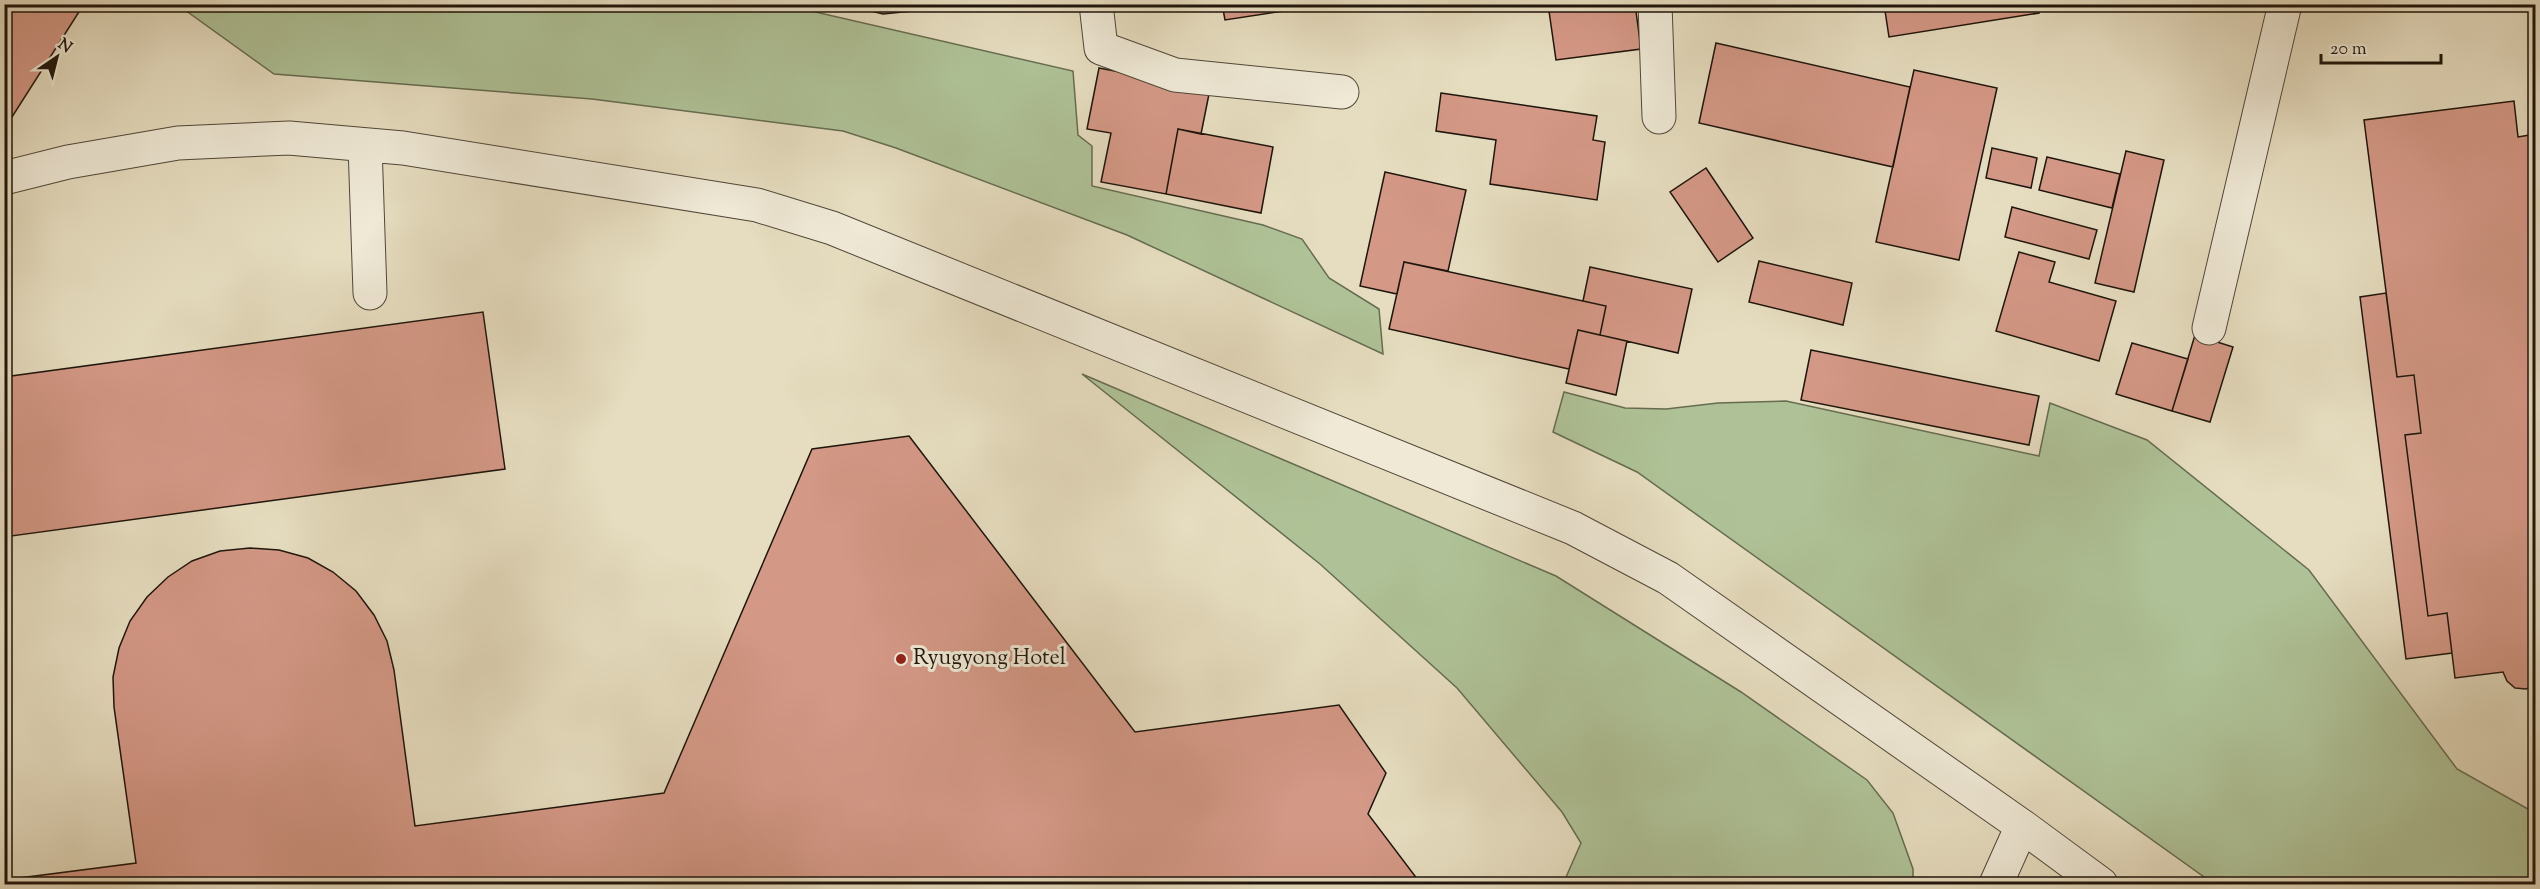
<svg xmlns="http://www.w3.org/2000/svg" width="2540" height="889" font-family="'Sorts Mill Goudy',serif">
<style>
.green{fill:#afc297;stroke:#666c51;stroke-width:1.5}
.building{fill:#d49886;stroke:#1e150b;stroke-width:1.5}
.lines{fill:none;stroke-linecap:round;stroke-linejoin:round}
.minor-casing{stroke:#504738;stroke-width:35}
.minor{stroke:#efe9d6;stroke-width:33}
.poi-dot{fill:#8f2418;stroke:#efe9d6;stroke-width:2}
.labels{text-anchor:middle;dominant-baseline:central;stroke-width:6;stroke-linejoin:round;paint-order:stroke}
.poi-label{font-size:22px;fill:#1e150b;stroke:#efe9d6;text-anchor:start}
</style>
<rect width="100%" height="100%" fill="#e6ddc0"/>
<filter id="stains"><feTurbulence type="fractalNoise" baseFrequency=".00333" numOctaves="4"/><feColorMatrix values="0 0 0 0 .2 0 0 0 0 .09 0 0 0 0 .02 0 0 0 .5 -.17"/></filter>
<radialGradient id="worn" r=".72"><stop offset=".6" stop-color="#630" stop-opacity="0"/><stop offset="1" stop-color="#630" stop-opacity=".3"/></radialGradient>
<path class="green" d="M178 5H785L1073 71 1078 135 1092 146V186L1263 225 1302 239 1329 278 1379 309 1383 354 1127 235 896 148 843 131 592 99 274 74Z
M1082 374 1556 576 1741 692 1867 780 1893 813 1913 869V884H1563L1581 843 1562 812 1457 688 1320 564Z
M1564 392 1625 408 1666 409 1718 403 1786 401 2039 456 2050 403 2147 440 2309 570 2457 769 2535 813V884H2214L1637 472 1553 432Z"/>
<path class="building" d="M13 4H84L12 117 4 112V18Z
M843 4H972V5L883 14Z
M1222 4H1290V10L1225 20Z
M1548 4H1635L1641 49 1556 60Z
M1884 4H2038L2039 13 1889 37Z
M1716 43 1910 87 1893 167 1699 123Z
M1099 68 1210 89 1201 134 1178 129 1166 194 1101 182 1111 133 1087 129Z
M1914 70 1997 88 1959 260 1876 242Z
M1441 93 1597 116 1593 140 1605 142 1597 200 1490 184 1496 140 1436 131Z
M2514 101 2518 137 2536 134V685L2526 689 2515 688 2507 681 2503 672 2455 678 2447 613 2428 616 2405 435 2421 433 2414 375 2397 377 2364 120Z
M1178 129 1273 147 1261 213 1166 194Z
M1992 148 2037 158 2031 188 1986 178Z
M2126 151 2164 160 2134 292 2095 283Z
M2047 157 2120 174 2112 208 2039 190Z
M1706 168 1753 238 1718 262 1670 192Z
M1385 172 1466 190 1448 271 1404 262 1397 294 1360 286Z
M2012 207 2097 230 2089 259 2005 237Z
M2019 252 2055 262 2049 282 2116 301 2099 361 1996 331Z
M1759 261 1852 283 1843 325 1749 302Z
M1404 262 1606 306 1600 335 1578 330 1569 369 1389 329Z
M1590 267 1692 289 1678 353 1600 335 1606 306 1583 301Z
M2386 293 2397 377 2414 375 2421 433 2405 435 2428 616 2447 613 2452 653 2406 659 2360 297Z
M483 312 505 469 4 537V377Z
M1578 330 1627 341 1616 395 1566 383Z
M2195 335 2233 347 2210 422 2172 411Z
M2132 343 2188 359 2172 411 2116 394Z
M1811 350 2039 396 2029 445 1801 400Z
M909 436 1135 732 1339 705 1386 773 1368 814 1421 884H4V880L136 863 114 707 113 677 119 648 130 621 147 597 168 577 192 561 220 551 250 548 279 550 308 558 333 572 356 591 374 615 387 641 394 670 415 826 664 793 812 449Z"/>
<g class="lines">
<defs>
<path id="minor" d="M1096 4 1101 48 1175 75 1342 92
M1655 4 1659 117
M365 145 370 293
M4 178 68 162 178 143 289 138 403 148 757 205 832 228 1573 528 1668 578 2022 826 2101 884
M2209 328 2285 4
M1996 884 2022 826"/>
</defs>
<use href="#minor" class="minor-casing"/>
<use href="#minor" class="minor"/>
</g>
<circle class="poi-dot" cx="901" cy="659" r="6"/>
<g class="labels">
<g class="poi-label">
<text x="913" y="659">Ryugyong Hotel</text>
</g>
</g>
<rect width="2540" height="889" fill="none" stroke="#e6ddc0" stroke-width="24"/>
<rect x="6" y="6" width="2528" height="877" fill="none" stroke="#1e150b" stroke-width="3"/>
<rect x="12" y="12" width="2516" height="865" fill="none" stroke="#1e150b" stroke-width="1.5"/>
<g transform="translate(57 57) rotate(35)" stroke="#efe9d6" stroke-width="4.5" paint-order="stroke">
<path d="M0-4.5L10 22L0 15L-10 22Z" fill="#1e150b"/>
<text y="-9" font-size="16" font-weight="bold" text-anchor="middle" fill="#1e150b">N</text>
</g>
<path d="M2321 54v9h120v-9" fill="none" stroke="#1e150b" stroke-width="3"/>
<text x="2330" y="54" font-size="18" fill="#1e150b" stroke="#efe9d6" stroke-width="4.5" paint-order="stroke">20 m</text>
<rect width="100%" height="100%" filter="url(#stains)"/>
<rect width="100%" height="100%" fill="url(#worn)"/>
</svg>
